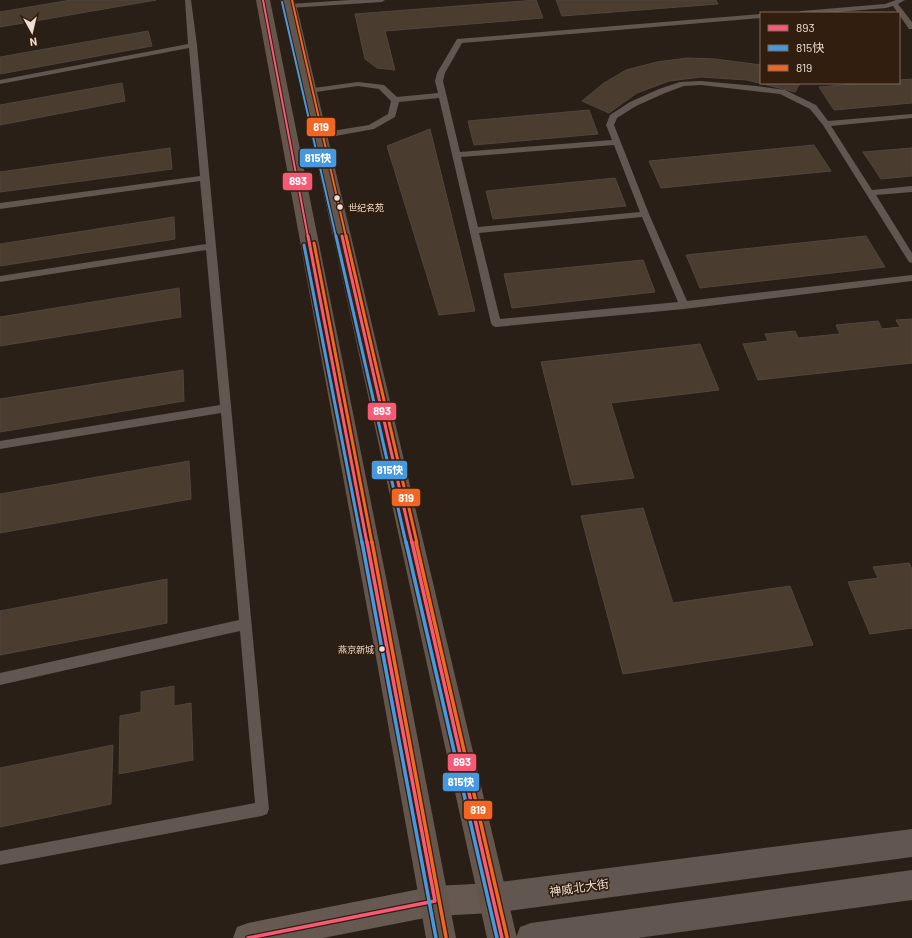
<svg xmlns="http://www.w3.org/2000/svg" width="912" height="938" font-family="Barlow,'Noto Sans SC',sans-serif">
<style>
.building{fill:#4a3c2f;stroke:#4f463e}
.lines{fill:none;stroke-linecap:round;stroke-linejoin:round}
.service{fill:#625650;fill-rule:evenodd}
.tertiary{fill:#625650;fill-rule:evenodd}
.secondary{fill:#665951;fill-rule:evenodd}
.primary{fill:#65564d;fill-rule:evenodd}
.bus-1-far2-casing{stroke:#321e0e;stroke-width:4}
.bus-1-far1-casing{stroke:#321e0e;stroke-width:6}
.bus-1-casing{stroke:#321e0e;stroke-width:6}
.bus-2-far2-casing{stroke:#321e0e;stroke-width:4}
.bus-2-far1-casing{stroke:#321e0e;stroke-width:6}
.bus-2-casing{stroke:#321e0e;stroke-width:6}
.bus-3-far2-casing{stroke:#321e0e;stroke-width:4}
.bus-3-far1-casing{stroke:#321e0e;stroke-width:6}
.bus-3-casing{stroke:#321e0e;stroke-width:6}
.bus-1-far2{stroke:#f75a77;stroke-width:2}
.bus-1-far1{stroke:#f75a77;stroke-width:3}
.bus-1{stroke:#f75a77;stroke-width:3.5}
.bus-2-far2{stroke:#4699e1;stroke-width:2}
.bus-2-far1{stroke:#4699e1;stroke-width:3}
.bus-2{stroke:#4699e1;stroke-width:3.5}
.bus-3-far2{stroke:#f26522;stroke-width:2}
.bus-3-far1{stroke:#f26522;stroke-width:3}
.bus-3{stroke:#f26522;stroke-width:3.5}
.bus-dot{fill:#ecded4;stroke:#321e0e;stroke-width:1.5}
.labels{text-anchor:middle;dominant-baseline:central;stroke-width:3.5;stroke-linejoin:round;paint-order:stroke}
.bus-label{font-size:9px;fill:#ecded4;stroke:#321e0e;text-anchor:start}
.near-street-label{font-size:12px;fill:#ecded4;stroke:#321e0e}
.line-badge{stroke:#321e0e;stroke-width:1.5}
.badge-label{font-size:11px;text-anchor:middle;font-weight:bold;fill:#fff}
</style>
<rect width="100%" height="100%" fill="#2a1f16"/>
<path class="building" d="M71 0H156L0 27V12Z
M536 0 543 18 385 31 395 70 377 68 365 59 355 14Z
M556 0H716L718 4 562 16Z
M148 31 152 46 0 74V57Z
M687 58 715 59 761 65V83H800L795 92 747 80 701 77 669 81 637 93 609 113 582 101 604 83 626 70 657 62Z
M912 79V103L834 110 819 87 866 83H899V80Z
M122 83 125 101 0 125V105Z
M589 110 598 134 474 145 468 121Z
M430 129 475 311 439 315 387 146Z
M814 145 831 171 661 188 649 161Z
M170 148 172 169 0 192V172Z
M912 148V176L881 179 863 152Z
M615 178 626 206 493 219 486 191Z
M174 217 175 239 0 266V244Z
M866 236 885 267 700 288 686 255Z
M643 260 655 292 512 308 504 274Z
M179 288 181 317 0 346V317Z
M912 319V363L758 380 743 344 768 341 765 334 795 331 798 338 840 334 836 325 878 321 882 329 900 327 896 320Z
M700 344 719 390 611 403 634 478 572 485 541 362Z
M183 370 184 401 0 432V399Z
M189 461 191 499 0 533V494Z
M643 508 673 603 790 586 813 645 623 674 581 516Z
M909 563 912 569V628L870 634 848 582 878 578 873 567Z
M167 579V623L0 655V611Z
M174 686V706L191 703 193 760 119 774 120 716 141 712V692Z
M113 745 111 804 0 827V768Z"/>
<g class="lines">
<path class="service" d="M185 0H191L197 45 269 809 267 814 262 816 0 865V851L255 803 240 631 0 685V673L239 620 221 413 0 449V441L220 405 206 250 0 282V276L206 244 200 181 0 209V203L200 176 189 48 0 84V80L188 44Z
M350 0H385L382 2 289 8 285 6 289 4Z
M896 0H905L898 4 912 22V29H909L893 6 886 8 827 13H797L801 11 885 4Z
M761 14V18L462 43 445 73 443 81 460 152 612 140 606 125 610 115 630 102 659 89 680 82 701 81 756 86 785 90 816 105 828 121 912 114V118L831 126 872 190 912 186V192L876 195 912 253V263L909 262 823 125 810 109 780 94 701 85 684 86 665 93 636 106 617 118 614 125 649 214 687 301 912 275V281L684 309 496 327 493 326 491 323 439 98 399 102 395 117 374 129 319 139 315 136 319 133 369 125 388 114 391 101 379 89 358 86 309 93 305 91 306 89 358 82 384 85 397 97 438 93 435 81 437 73 457 39ZM614 145 640 212 478 227 461 157ZM642 217 678 302 500 319 479 233Z"/>
<path class="tertiary" d="M912 829V857L493 913 483 908 478 898 483 888 493 883Z
M912 870V900L638 938H516L520 927 531 923Z"/>
<path class="secondary" d="M493 883 503 888 508 898 503 908 493 913 435 916 323 938H233L237 927 248 923 435 886Z"/>
<path class="primary" d="M256 0H270L402 657 456 938H426L376 657Z
M280 0H294L298 12 517 938H487L284 12Z"/>
<defs>
<path id="bus-1-far2" d="M263 0 308 237"/>
<path id="bus-1-far1" d="M308 236 367 543
M342 236 412 543"/>
<path id="bus-1" d="M412 542 502 938
M248 938 435 901 367 542"/>
<path id="bus-2-far2" d="M282 2 336 237"/>
<path id="bus-2-far1" d="M336 236 406 543
M304 245 362 543"/>
<path id="bus-2" d="M362 542 436 938
M406 542 497 938"/>
<path id="bus-3-far2" d="M292 0 346 237"/>
<path id="bus-3-far1" d="M346 236 417 543
M314 243 372 543"/>
<path id="bus-3" d="M372 542 446 937
M416 542 507 937"/>
</defs>
<use href="#bus-1-far2" class="bus-1-far2-casing"/>
<use href="#bus-1-far1" class="bus-1-far1-casing"/>
<use href="#bus-1" class="bus-1-casing"/>
<use href="#bus-2-far2" class="bus-2-far2-casing"/>
<use href="#bus-2-far1" class="bus-2-far1-casing"/>
<use href="#bus-2" class="bus-2-casing"/>
<use href="#bus-3-far2" class="bus-3-far2-casing"/>
<use href="#bus-3-far1" class="bus-3-far1-casing"/>
<use href="#bus-3" class="bus-3-casing"/>
<use href="#bus-1-far2" class="bus-1-far2"/>
<use href="#bus-1-far1" class="bus-1-far1"/>
<use href="#bus-1" class="bus-1"/>
<use href="#bus-2-far2" class="bus-2-far2"/>
<use href="#bus-2-far1" class="bus-2-far1"/>
<use href="#bus-2" class="bus-2"/>
<use href="#bus-3-far2" class="bus-3-far2"/>
<use href="#bus-3-far1" class="bus-3-far1"/>
<use href="#bus-3" class="bus-3"/>
</g>
<g class="bus-dot">
<circle cx="337" cy="198" r="3.5"/>
<circle cx="340" cy="207" r="3.5"/>
<circle cx="382" cy="649" r="3.5"/>
</g>
<g class="labels">
<g class="bus-label">
<text x="348" y="207">世纪名苑</text>
<text x="374" y="649" text-anchor="end">燕京新城</text>
</g>
<g class="near-street-label">
<text transform="translate(579 887) rotate(-8)">神威北大街</text>
</g>
</g>
<g class="line-badge">
<rect x="306" y="117" width="30" height="20" rx="4" fill="#f26522"/>
<rect x="299" y="148" width="38" height="20" rx="4" fill="#4699e1"/>
<rect x="282" y="172" width="31" height="19" rx="4" fill="#f75a77"/>
<rect x="367" y="402" width="30" height="19" rx="4" fill="#f75a77"/>
<rect x="371" y="460" width="37" height="20" rx="4" fill="#4699e1"/>
<rect x="391" y="488" width="30" height="19" rx="4" fill="#f26522"/>
<rect x="447" y="753" width="30" height="19" rx="4" fill="#f75a77"/>
<rect x="442" y="772" width="38" height="20" rx="4" fill="#4699e1"/>
<rect x="463" y="800" width="30" height="20" rx="4" fill="#f26522"/>
</g>
<g class="badge-label">
<text x="321" y="131">819</text>
<text x="318" y="162">815快</text>
<text x="298" y="185">893</text>
<text x="382" y="415">893</text>
<text x="390" y="474">815快</text>
<text x="406" y="502">819</text>
<text x="462" y="766">893</text>
<text x="461" y="786">815快</text>
<text x="478" y="814">819</text>
</g>
<rect x="760" y="12" width="140" height="72" fill="#321e0e" stroke="#7c6b5d"/>
<rect x="768" y="25" width="20" height="6" fill="#f75a77" stroke="#7c6b5d"/>
<text x="796" y="32" font-size="12" fill="#ecded4">893</text>
<rect x="768" y="45" width="20" height="6" fill="#4699e1" stroke="#7c6b5d"/>
<text x="796" y="52" font-size="12" fill="#ecded4">815快</text>
<rect x="768" y="65" width="20" height="6" fill="#f26522" stroke="#7c6b5d"/>
<text x="796" y="72" font-size="12" fill="#ecded4">819</text>
<g transform="translate(32 32) rotate(172)" stroke="#321e0e" stroke-width="3" paint-order="stroke">
<path d="M0-3L7 15L0 10L-7 15Z" fill="#ecded4"/>
<text y="-6" font-size="11" font-weight="bold" text-anchor="middle" fill="#ecded4">N</text>
</g>
</svg>
